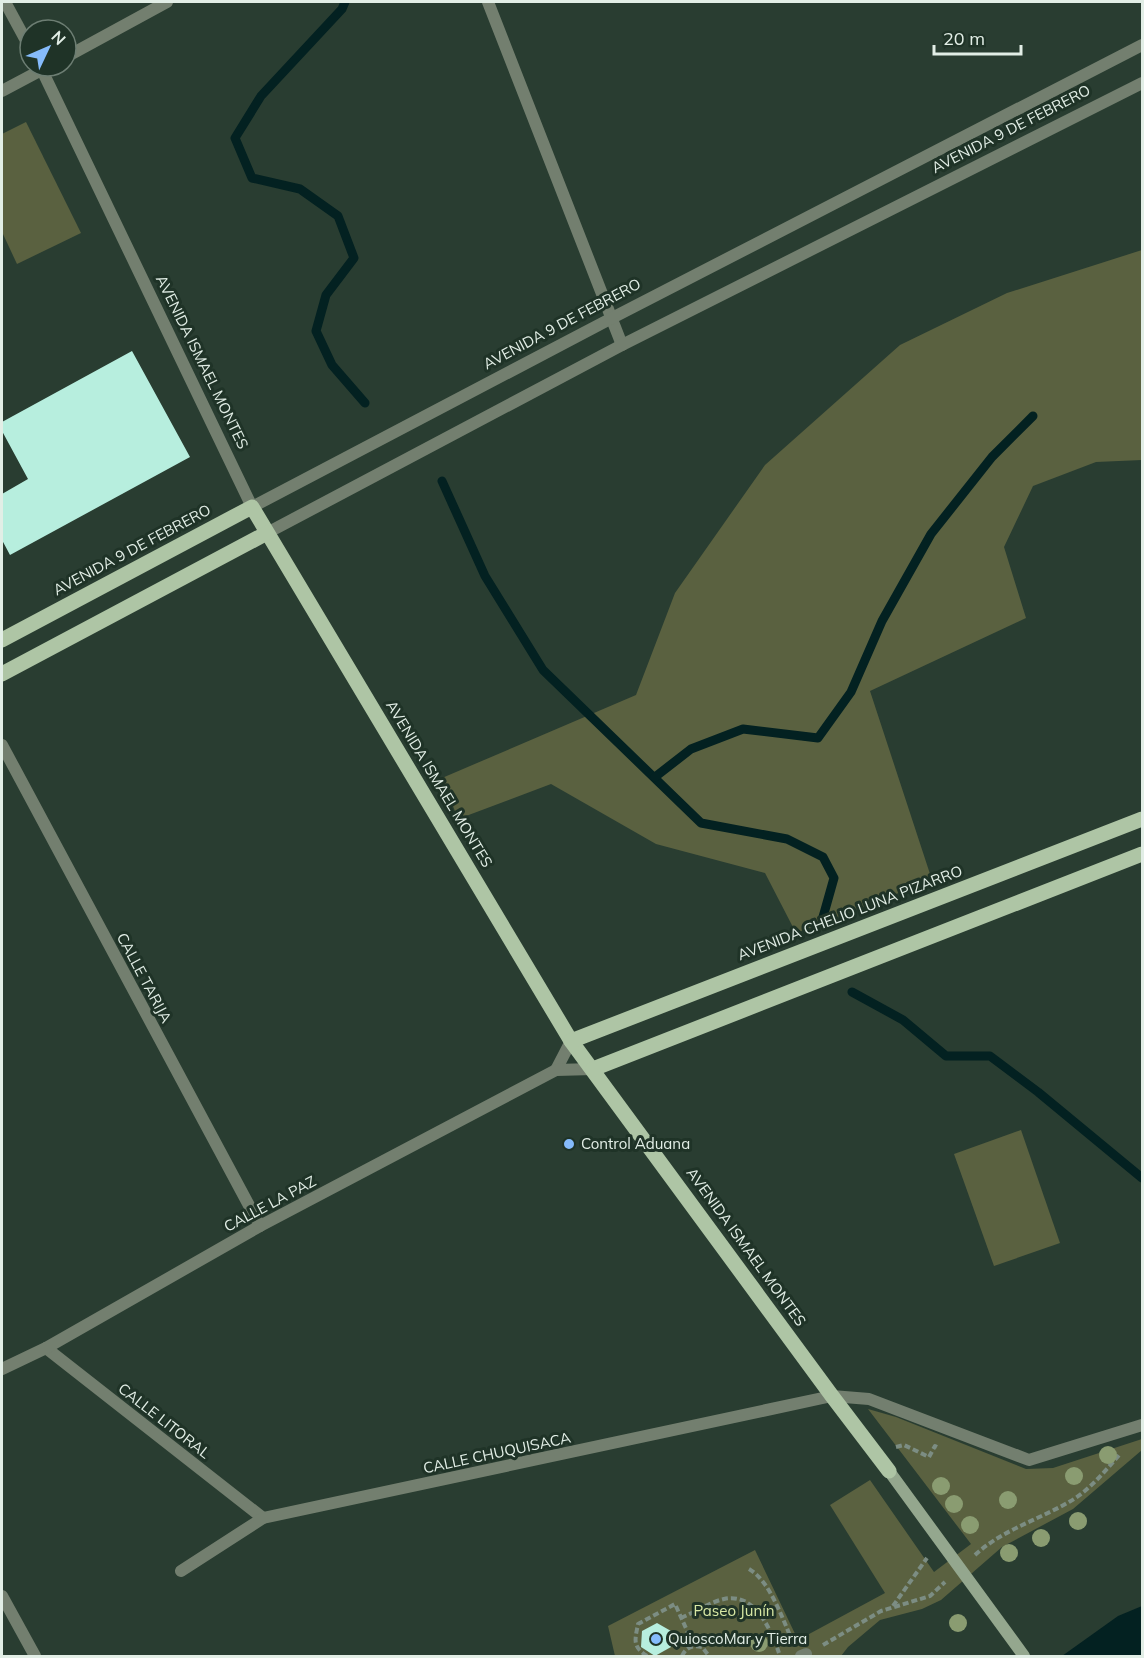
<svg xmlns="http://www.w3.org/2000/svg" width="1144" height="1658" font-family="Mulish,sans-serif">
  <rect width="100%" height="100%" fill="#293d31"/>
  <!-- green -->
  <g fill="#5a6140">
    <path d="M26 122 81 233 17 264 2 232V134Z"/>
    <path d="M1142 250V460L1096 462 1033 486 1004 547 1026 618 870 691 932 880 796 933 765 873 656 844 551 784 458 819 442 778 636 695 675 593 765 465 900 345 1007 293Z"/>
    <path d="M1021 1130 1060 1243 994 1266 954 1154Z"/>
    <path d="M868 1409 896 1417 1026 1469 1053 1468 1142 1439V1450L1073 1509 1002 1547 941 1600 922 1609 880 1620 848 1647 841 1656H615L608 1626 755 1550 798 1640 885 1593 830 1505 870 1480 934 1572 971 1544Z"/>
  </g>
  <!-- water -->
  <path fill="#032121" d="M1142 1606V1656H1062L1118 1616Z"/>
  <g fill="none" stroke-linecap="round" stroke-linejoin="round">
    <!-- stream -->
    <g stroke="#032121" stroke-width="9">
      <path d="M345 2 342 9 261 96 235 138 252 178 300 189 338 216 354 258 326 295 316 331 332 365 365 403"/>
      <path d="M442 481 485 576 543 670 701 823 787 839 823 857 834 878 823 917"/>
      <path d="M655 777 691 749 743 729 818 738 851 692 882 621 931 534 992 457 1033 416"/>
      <path d="M852 992 903 1020 946 1056H990L1038 1092 1142 1178"/>
    </g>
  </g>
  <!-- building -->
  <g fill="#b7eede">
    <path d="M132 351 190 457 10 555 2 540V494L28 479 2 431V422Z"/>
    <path d="M657 1623 671 1631V1647L655 1656 641 1647 642 1631Z"/>
  </g>
  <g fill="none" stroke-linecap="round" stroke-linejoin="round">
    <!-- path -->
    <g stroke="#7c8d83" stroke-width="4" stroke-dasharray="6 3" stroke-linecap="butt">
      <path d="M896 1447 904 1445 929 1457 935 1446 937 1447"/>
      <path d="M975 1555C1002 1530 1038 1520 1069 1502 1089 1491 1105 1471 1120 1454"/>
      <path d="M749 1569C770 1581 782 1618 792 1640"/>
      <path d="M893 1606 927 1558"/>
      <path d="M681 1618C695 1612 710 1602 724 1599 755 1592 771 1630 779 1653"/>
      <path d="M823 1645 881 1611 930 1596 945 1582"/>
      <path d="M647 1656C632 1646 635 1640 638 1624L675 1604 694 1646"/>
      <path d="M682 1656C686 1647 693 1645 702 1647L709 1656"/>
    </g>
    <!-- pedestrian -->
    <path stroke="#737f6f" stroke-width="12" d="M801 1656 806 1654"/>
    <!-- minor -->
    <g stroke="#737f6f" stroke-width="12">
      <path d="M488 2 622 345"/>
      <path d="M66 57 167 2"/>
      <path d="M2 91 49 66"/>
      <path d="M2 745 260 1226"/>
      <path d="M556 1070 571 1041"/>
      <path d="M46 1348 263 1518"/>
      <path d="M2 1369 46 1348 260 1226 556 1070 593 1069"/>
      <path d="M181 1571 263 1518 832 1396 869 1399 1029 1460 1142 1425"/>
      <path d="M2 1596 35 1656"/>
    </g>
    <!-- tertiary -->
    <g stroke="#737f6f" stroke-width="12">
      <path d="M5 2 30 48"/>
      <path d="M40 66 252 507 612 318 1142 45"/>
      <path d="M267 533 622 345 1142 83"/>
    </g>
    <!-- secondary -->
    <path stroke="#94a78e" stroke-width="12" d="M889 1471 1024 1656"/>
    <!-- primary -->
    <g stroke="#aec5a5" stroke-width="15">
      <path d="M2 640 252 507 571 1041 832 1396 889 1471"/>
      <path d="M2 674 267 533"/>
      <path d="M571 1041 1142 819"/>
      <path d="M593 1069 1142 854"/>
    </g>
  </g>
  <!-- trees -->
  <g fill="#8a9c71">
    <circle cx="1108" cy="1455" r="9"/>
    <circle cx="1074" cy="1476" r="9"/>
    <circle cx="941" cy="1486" r="9"/>
    <circle cx="1008" cy="1500" r="9"/>
    <circle cx="954" cy="1504" r="9"/>
    <circle cx="1078" cy="1521" r="9"/>
    <circle cx="970" cy="1525" r="9"/>
    <circle cx="1041" cy="1538" r="9"/>
    <circle cx="1009" cy="1553" r="9"/>
    <circle cx="958" cy="1623" r="9"/>
    <circle cx="759" cy="1643" r="9"/>
  </g>
  <!-- markers -->
  <g fill="#85bbfb" stroke="#1f3327" stroke-width="2">
    <circle cx="569" cy="1144" r="6"/>
    <circle cx="656" cy="1639" r="6"/>
  </g>
  <g text-anchor="middle" stroke-width="6" stroke-linejoin="round" paint-order="stroke">
    <!-- street labels -->
    <g font-size="15" fill="#e2eee6" stroke="#1f3327">
      <text transform="translate(1011 129) rotate(-27)" y="5">AVENIDA 9 DE FEBRERO</text>
      <text transform="translate(562 324) rotate(-28)" y="5">AVENIDA 9 DE FEBRERO</text>
      <text transform="translate(202 362) rotate(64)" y="5">AVENIDA ISMAEL MONTES</text>
      <text transform="translate(132 550) rotate(-28)" y="5">AVENIDA 9 DE FEBRERO</text>
      <text transform="translate(439 784) rotate(59)" y="5">AVENIDA ISMAEL MONTES</text>
      <text transform="translate(850 913) rotate(-21)" y="5">AVENIDA CHELIO LUNA PIZARRO</text>
      <text transform="translate(144 978) rotate(62)" y="5">CALLE TARIJA</text>
      <text transform="translate(270 1204) rotate(-28)" y="5">CALLE LA PAZ</text>
      <text transform="translate(746 1247) rotate(54)" y="5">AVENIDA ISMAEL MONTES</text>
      <text transform="translate(164 1421) rotate(38)" y="5">CALLE LITORAL</text>
      <text transform="translate(497 1453) rotate(-12)" y="5">CALLE CHUQUISACA</text>
    </g>
    <!-- poi labels -->
    <g font-size="15" fill="#e2eee6" stroke="#1f3327" text-anchor="start">
      <text x="581" y="1149">Control Aduana</text>
      <text x="668" y="1644">QuioscoMar y Tierra</text>
    </g>
    <!-- park labels -->
    <g font-size="15" fill="#d9e9a5" stroke="#1f3327">
      <text x="734" y="1616">Paseo Junín</text>
    </g>
  </g>
  <!-- border -->
  <rect width="1144" height="1658" fill="none" stroke="#e2eee6" stroke-width="6"/>
  <!-- north arrow -->
  <g transform="translate(48 48) rotate(46)"><circle r="28" fill="#1f3327" stroke="#6d7e73" stroke-width="1.5"/>
  <path d="M0-4.5L10 22L0 15L-10 22Z" fill="#85bbfb"/>
  <text y="-9" font-size="16" font-weight="bold" text-anchor="middle" fill="#e2eee6">N</text>
  </g>
  <!-- scale -->
  <path d="M934 45v9h87v-9" fill="none" stroke="#e2eee6" stroke-width="3"/>
  <text x="943" y="45" font-size="18" fill="#e2eee6" stroke="#1f3327" stroke-width="4.5" paint-order="stroke">20 m</text>
</svg>
